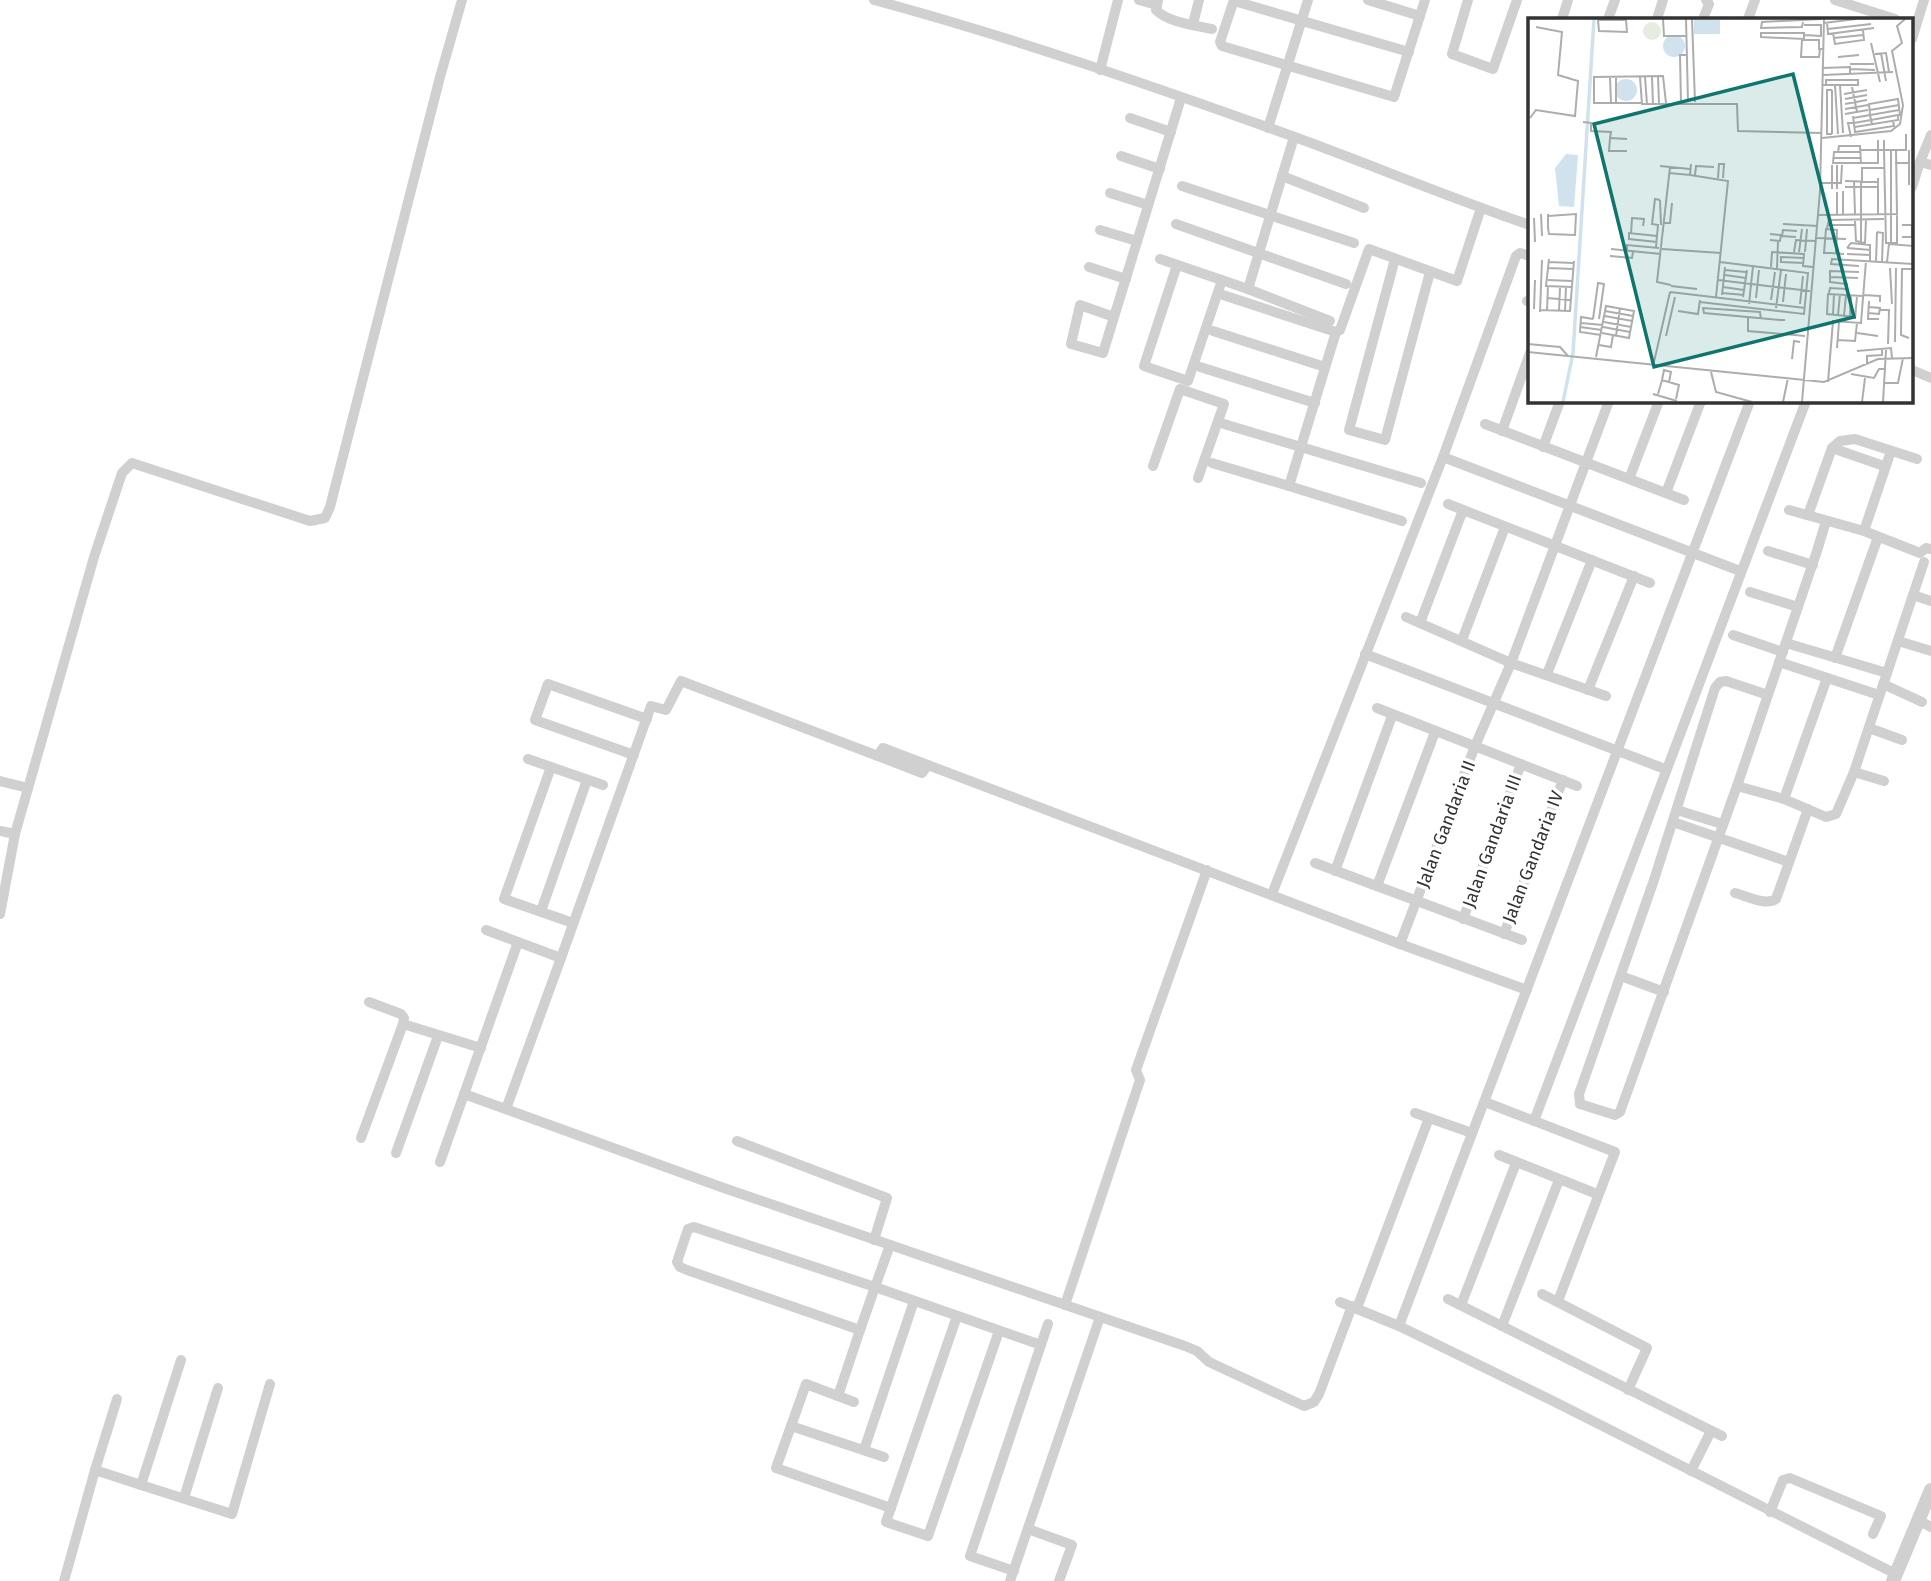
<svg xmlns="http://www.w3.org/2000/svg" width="1931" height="1581" font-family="'Fira Sans',sans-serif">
  <rect width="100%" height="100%" fill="#fff"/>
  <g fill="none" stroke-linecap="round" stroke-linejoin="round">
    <!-- minor -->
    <g stroke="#d0d0d0" stroke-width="10">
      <path d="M874 0C1015 38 1155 87 1292 136 1372 165 1450 198 1530 225"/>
      <path d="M1139 0 1157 5"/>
      <path d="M1158 0 1156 10C1169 23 1195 25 1212 29"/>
      <path d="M1234 0 1220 42 1222 46 1394 97 1425 0"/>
      <path d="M1368 0 1420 16"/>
      <path d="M1468 0 1452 54 1493 69 1517 0"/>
      <path d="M1835 0 1895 19"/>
      <path d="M1234 1 1409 52"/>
      <path d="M1562 19 1568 0"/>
      <path d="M1608 19 1615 0"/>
      <path d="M1657 19 1663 0"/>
      <path d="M1703 19 1709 4 1706 0"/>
      <path d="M1748 19 1755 0"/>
      <path d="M1193 24 1199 0"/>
      <path d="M1912 39 1924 0"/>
      <path d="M1100 70 1118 0"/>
      <path d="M1130 118 1171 132"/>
      <path d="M1268 128 1308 0"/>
      <path d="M1931 135 1920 162 1931 165"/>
      <path d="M1294 137 1248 289 1330 321"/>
      <path d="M1121 156 1160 169"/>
      <path d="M1282 176 1364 208"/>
      <path d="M1182 186 1354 243"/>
      <path d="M1912 187 1920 162"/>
      <path d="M1110 193 1148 205"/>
      <path d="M1176 224 1346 284"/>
      <path d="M1100 230 1137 241"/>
      <path d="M1160 259 1248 289"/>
      <path d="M1395 259 1349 430 1385 440 1430 272"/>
      <path d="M1177 265 1144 366 1188 381 1222 280"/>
      <path d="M1089 267 1126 279"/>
      <path d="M1223 295 1336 332"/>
      <path d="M1527 301 1530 302"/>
      <path d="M1114 317 1080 305 1071 344 1103 353C1129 268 1155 183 1181 98"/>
      <path d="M1213 331 1325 367"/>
      <path d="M1200 367 1315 403"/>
      <path d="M1912 370 1931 378"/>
      <path d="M1224 424 1421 483"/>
      <path d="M1485 424 1684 500"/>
      <path d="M1502 431 1530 353"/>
      <path d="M1543 447 1560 401"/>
      <path d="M1443 457 1740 571"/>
      <path d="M1212 463 1289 486"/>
      <path d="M1153 466 1180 389 1224 404 1198 478"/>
      <path d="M1884 466 1832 448 1840 441 1855 439 1917 459"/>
      <path d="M1629 479 1659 401"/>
      <path d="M1666 493 1701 401"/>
      <path d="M1448 504 1650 583"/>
      <path d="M1789 510 1864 531 1920 553 1926 548 1931 549"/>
      <path d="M1808 515 1832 448"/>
      <path d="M1402 521 1289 486 1336 332 1340 330 1369 249 1457 281 1481 208"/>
      <path d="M1864 531 1891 451"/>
      <path d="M1768 551 1813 565"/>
      <path d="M1750 592 1798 607"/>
      <path d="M1913 595 1931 601"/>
      <path d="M1406 617 1511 663 1606 696"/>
      <path d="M1420 623 1463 510"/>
      <path d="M1733 635 1783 652"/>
      <path d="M1462 640 1505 527"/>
      <path d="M1898 641 1931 651"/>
      <path d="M1786 643 1887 673"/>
      <path d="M1365 654 1665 769"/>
      <path d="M1835 658 1878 537"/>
      <path d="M1779 662 1879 695"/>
      <path d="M1547 674 1592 560"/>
      <path d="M1883 684 1922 702"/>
      <path d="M1588 690 1634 576"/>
      <path d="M1768 695 1726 681 1720 682 1715 688 1654 880 1579 1094 1580 1104 1615 1115 1620 1112 1737 786 1817 551 1826 521"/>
      <path d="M1377 708 1577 786"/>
      <path d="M1869 728 1902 740"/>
      <path d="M634 755 535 720 548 684 647 719"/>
      <path d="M878 756 922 773 928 765"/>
      <path d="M528 759 603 785"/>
      <path d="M551 767 504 899 573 923"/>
      <path d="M1854 772 1884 781"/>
      <path d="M0 781 28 788"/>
      <path d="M1737 786 1784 799 1826 817 1836 814 1854 772 1924 562"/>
      <path d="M1784 799 1827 678"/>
      <path d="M1677 810 1722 824"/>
      <path d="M1673 822 1789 862"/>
      <path d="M0 831 15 834"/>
      <path d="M1315 863 1522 940"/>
      <path d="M1335 871 1392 716"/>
      <path d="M1377 886 1435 732"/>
      <path d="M1735 893C1747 896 1765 906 1776 899L1808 809"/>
      <path d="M1272 894 1443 457 1516 256 1520 253 1530 256"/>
      <path d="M541 911 587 780"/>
      <path d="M0 914 15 834 94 557 122 473 132 463 310 521 325 518 330 507 440 77 462 0"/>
      <path d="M1463 919 1521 764"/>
      <path d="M486 930 561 958 506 1109"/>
      <path d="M1504 934 1563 780"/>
      <path d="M1400 944 1475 746 1511 663 1609 401"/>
      <path d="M561 958 651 706 666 710 681 681 878 756 883 748 1400 944 1527 990"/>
      <path d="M1621 976 1664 992"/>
      <path d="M369 1002 401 1014 404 1018 403 1024 481 1048"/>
      <path d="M464 1094 721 1187 1185 1346 1197 1351 1209 1362 1304 1406 1314 1402 1319 1394 1352 1306"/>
      <path d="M1485 1102 1615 1152 1558 1301"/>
      <path d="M1415 1113 1472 1133"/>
      <path d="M1534 1121 1806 401"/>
      <path d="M361 1138 403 1024"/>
      <path d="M737 1141 887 1198 874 1240"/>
      <path d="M396 1153 438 1036"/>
      <path d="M1499 1155 1597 1194"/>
      <path d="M440 1162 518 942"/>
      <path d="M890 1245 875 1287 694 1227 688 1229 677 1262 680 1267 687 1270 860 1330 875 1287 1041 1345"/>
      <path d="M1542 1294 1647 1348 1628 1390"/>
      <path d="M1448 1299 1722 1436"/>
      <path d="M1340 1302 1399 1326 1553 1401 1896 1574"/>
      <path d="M1065 1305 1140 1080 1136 1070 1207 870"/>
      <path d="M1461 1305 1516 1163"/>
      <path d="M1357 1308 1429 1118"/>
      <path d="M957 1316 886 1522 928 1536 999 1331"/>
      <path d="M1399 1326 1750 401"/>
      <path d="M1502 1326 1559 1180"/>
      <path d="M181 1360 141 1485 232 1514 270 1384"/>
      <path d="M838 1396 860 1330"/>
      <path d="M854 1402 806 1384 776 1468 891 1508"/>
      <path d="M791 1426 884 1457"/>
      <path d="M864 1450 914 1301"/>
      <path d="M95 1470 117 1399"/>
      <path d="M1691 1471 1711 1431"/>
      <path d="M184 1498 218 1388"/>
      <path d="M1770 1512 1783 1480 1790 1478 1881 1516 1873 1534"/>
      <path d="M1918 1520 1931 1527"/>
      <path d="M1028 1529 1072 1545 1059 1581"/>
      <path d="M1014 1571 970 1556 1048 1324"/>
      <path d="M64 1581 95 1470 141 1485"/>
      <path d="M1010 1581 1100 1317"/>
    </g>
    <!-- tertiary -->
    <path stroke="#d0d0d0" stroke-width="14" d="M1893 1581 1931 1490"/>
  </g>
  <g text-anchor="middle" stroke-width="7" stroke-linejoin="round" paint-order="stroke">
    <!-- street labels -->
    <g font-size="18" fill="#333" stroke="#fff">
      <text transform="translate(1446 824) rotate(-69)" y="6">Jalan Gandaria II</text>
      <text transform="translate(1492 841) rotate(-70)" y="6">Jalan Gandaria III</text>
      <text transform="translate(1533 857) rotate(-69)" y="6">Jalan Gandaria IV</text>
    </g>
  </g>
  <!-- overview -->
  <g transform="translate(1528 18)">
    <rect width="385" height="385" fill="#fff"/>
    <path d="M115 13a9 9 0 1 1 18 0a9 9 0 1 1-18 0Z" fill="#e6ecdf"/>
    <path d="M192 2V16H166V2ZM135 28a11 11 0 1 1 22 0a11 11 0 1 1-22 0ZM87 72a11 11 0 1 1 22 0a11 11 0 1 1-22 0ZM38 136 50 137 46 189 31 188 27 150Z" fill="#cfe2ee"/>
    <path fill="none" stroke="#cfe2ee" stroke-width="3.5" d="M35 384 45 335 66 1"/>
    <path fill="none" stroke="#adadad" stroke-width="2" d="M135 1 136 18H158M158 1 160 84M164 1 167 84M70 2H98L99 14 71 13ZM275 4 274 9 233 10 234 4 293 1M299 4 300 16 346 10M296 5 328 1M300 11 343 6M233 15H276V21L233 19ZM305 15 307 26 336 22 335 12M276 17 293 18V7H276M306 20 335 17M343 25 352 64M292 31 291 39H273L274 22H291V31H296M353 35 358 63M347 36 358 35 361 54M310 39 331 37M322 46H346M295 50 322 49V56M322 51 347 52M295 57 365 54M130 58 131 86M82 59 83 85M88 59V86M112 59 114 86H209L210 113 294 115M117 59 119 86M124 59 125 86M298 66V62H331M295 67H330V62M307 67 310 116M312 67 315 115M324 69 329 94M304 72H299V116H304M304 72V116M316 76 339 72M317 81 339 77M114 85H66V59L135 58 138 85M153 85 152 37H159M317 86 339 82M317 91 340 87M342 92 371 87M317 96 340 92M325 98 327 114 366 108 365 103M2 100 8 92 47 98 50 63 30 57 34 14 8 9M325 100 371 92M55 104 63 105V113L83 114 82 120M327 109 370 102V97M323 119 320 105H326L343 102 370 97H372L370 81 341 86 342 97 343 102 344 106M294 120 363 113 372 106 375 87 364 33 374 25 369 8 377 1M363 131V225M333 132H356V122M99 133H81L82 120 99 121M310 134 311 128H332L333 145M333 134H306L305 145H350V122M305 140H332M367 145H381V132M381 145V167M132 148 162 151M142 149 129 264 143 267M141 155 162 157 163 146M162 157 200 163 188 279M167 157 168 148 186 149M190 160 191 146H196L195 160M317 163 350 164M326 163 327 196M333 163V224M334 163V150H356M292 165H313L314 147M317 169H350M304 171V147M309 171V147M132 182 133 207M13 196 14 218M20 196V210L21 216 47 217 48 196 20 198M309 196V174M315 196V173M350 196V160M369 196V225H358L356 132H378V116M291 197 369 196 368 131M6 200 7 224M327 202 328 223 337 225 338 202M136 205H142L144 185M255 206 290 208M299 207H327M374 207H384V219H374M299 210 301 202 356 201M349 214 355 215 354 244M103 216 104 200 116 201 115 208M268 219 254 218 255 212 269 213M289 220 318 221M242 222 252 223 253 217 242 216M129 224 101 221V215L129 218M128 229 130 207 124 206 127 181 132 182M319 230 323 225 342 227V243M319 230 343 232M83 231 133 236M134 231 193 235M99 233V227L131 230M266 234 268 222 288 223M271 234 274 211M277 234 279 211M308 235 309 212 298 211 296 235H303L316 236M319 236 342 237M82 238 104 240 105 234M21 241 18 268 44 269M21 244 45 245M348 244 349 214M359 244 361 226 385 228V222M276 245 253 244V239L276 240M331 248 303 246 304 241 385 246M243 249 244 234 276 236 275 248 285 249M20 250 45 251M249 250 250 223M362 250 364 286M197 252 218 254M197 257 218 260M330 260 302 259V253L331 254M20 262 44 263M190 262 282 273M143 268 169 271M195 269 216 272M142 274 277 290M194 275 216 277M301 275 302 270 318 271 319 266 302 264V259M194 277 197 249M335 277 352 278V284M215 279 219 252M19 280 43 282M228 280 231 252M243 282 247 254M341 283 340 301H351M172 284 276 296 280 255 192 244M255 284 258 256M221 286 225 248M272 286 275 258M248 290 253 252M6 291 7 262M12 292 42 293 46 243M19 292 20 268M352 292H361L360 326M31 293 32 269M37 293 38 269M77 293 105 298M150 293 170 296 172 282M12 294 14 242M340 295 351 296 352 290 341 289M305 297 306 276M310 297 312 276M77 298 104 303M316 298 318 277M322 298 323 277M220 299V313L254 316M328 299 299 296 300 276 335 278M65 301 70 265 76 266 71 301M65 301 53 299 52 314 73 317M233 301 232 294 175 290 176 295 253 302H257M327 301 329 278M76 304 103 309M53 305 75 307M52 309 74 312M75 309 102 314M329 315 350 318M256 316 277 318M88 318 92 290M138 318 147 279M381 320 373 317 374 251H385M310 322 327 323 329 305M367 324 368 250M0 326 32 329 40 338M71 327 83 329 85 317M309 330 311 304M329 333 363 330 364 340M0 334 296 364 350 341 385 340M68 339 78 288 106 293 101 320 74 315M264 341 266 323 272 324M126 344 142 274M339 347V338L354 337V332M183 354 188 374 224 384M323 356 346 360 351 351H358M134 362 136 352 143 354 141 364M300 364 305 303 333 305 338 243M357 365H370L375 340M125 376 149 383M130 376 134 362 151 367 148 381M255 384 260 360M274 384 292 173 296 1M334 384 337 360M355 384 358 332"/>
    <path fill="#0f766e" fill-opacity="0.15" stroke="#0f766e" stroke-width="3.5" d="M265 56 326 299 126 349 66 106Z"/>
    <rect width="385" height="385" fill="none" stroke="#333" stroke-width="3.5"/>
  </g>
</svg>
